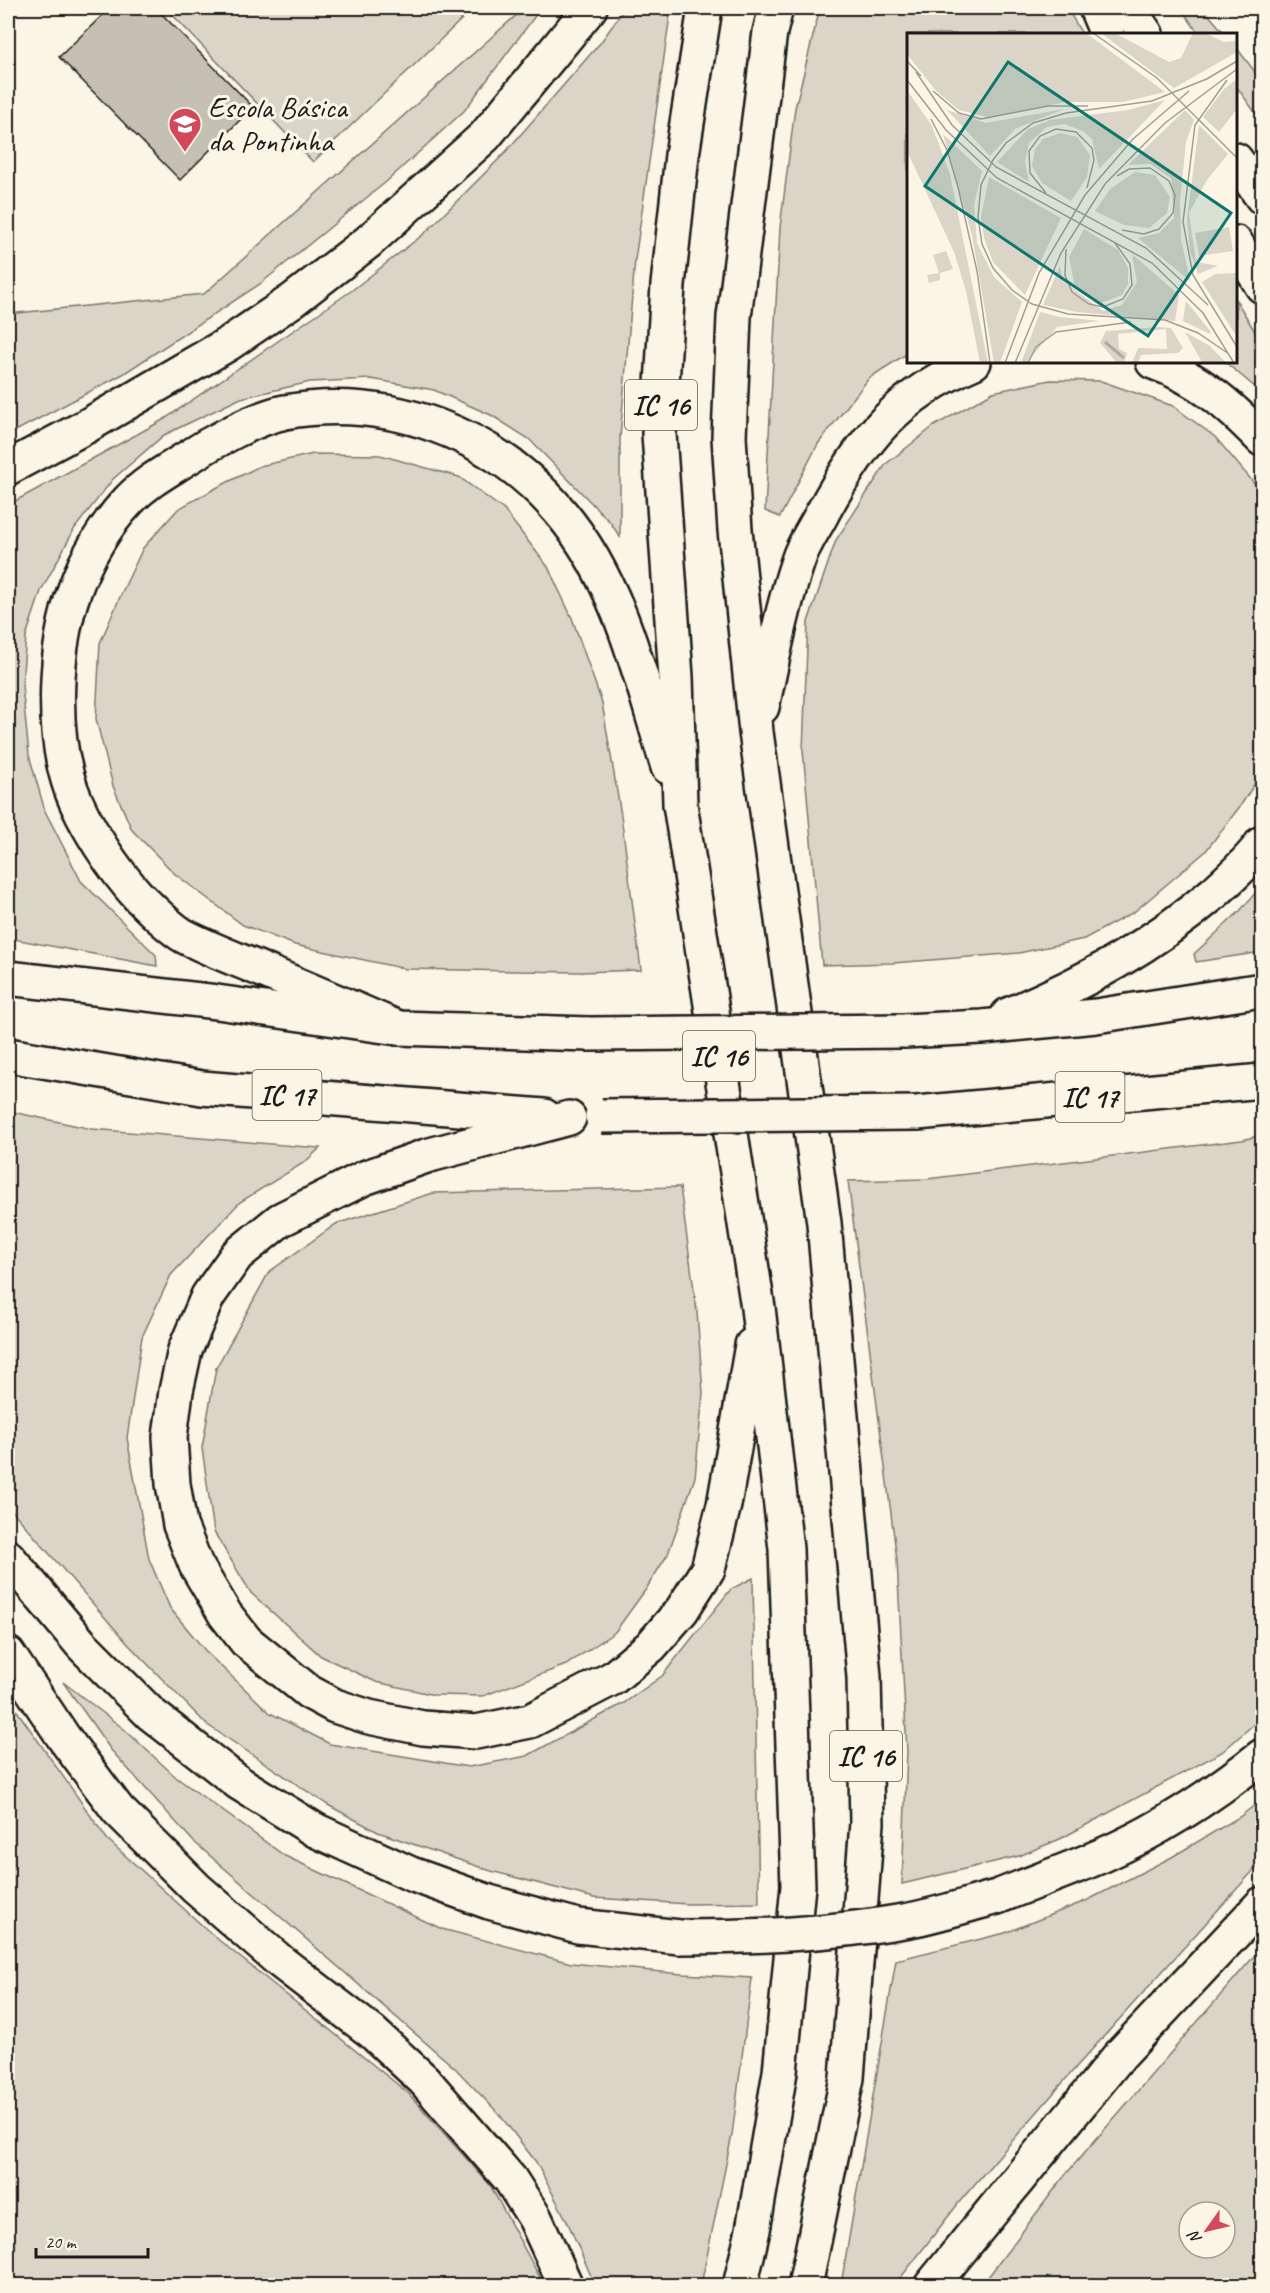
<svg xmlns="http://www.w3.org/2000/svg" width="1270" height="2293" font-family="Caveat,sans-serif">
  <rect width="100%" height="100%" fill="#fcf5e5"/>
  <filter id="ink" filterUnits="userSpaceOnUse"><feTurbulence type="fractalNoise" baseFrequency=".0167" numOctaves="2"/><feDisplacementMap in="SourceGraphic" scale="12" xChannelSelector="R" yChannelSelector="G"/><feConvolveMatrix kernelMatrix="1 2 1 2 8 2 1 2 1" color-interpolation-filters="sRGB"/></filter>
  <g filter="url(#ink)">
    <!-- green -->
    <g fill="#dbd5c8" stroke="#7c7872" stroke-width="1.5" fill-rule="evenodd">
      <path d="M166 8H451L462 19 313 162Z"/>
      <path d="M519 8H541L464 111 386 182 260 284 123 374 8 435V314L204 294 521 11Z"/>
      <path d="M625 8H671L635 260 620 438V537L610 522 529 439 491 415 434 390 371 379 310 382 241 398 164 435 113 479 75 528 41 591 26 636 22 685 29 755 45 811 81 881 156 955 157 966 8 938V505L163 420 351 291 425 233 503 155 601 42Z"/>
      <path d="M820 8H1067L1082 34H908V353L869 378 818 444 780 517 765 511 780 228 795 108Z"/>
      <path d="M1181 8H1203L1225 34H1199Z"/>
      <path d="M1236 47 1262 81V122L1236 86Z"/>
      <path d="M1236 300 1262 343V393L1225 362H1236Z"/>
      <path d="M1050 380 1101 381 1173 406 1215 437 1260 490 1262 498V772L1241 805 1205 852 1134 912 1084 939 1019 953 893 963 822 965 803 750 808 622 836 540 886 464 934 426 993 392Z"/>
      <path d="M313 454 380 455 459 477 504 510 548 567 572 618 602 703 621 815 641 970 580 972 406 969 295 945 243 925 175 874 132 830 113 786 96 719 100 643 123 590 143 548 178 509 218 487 260 466Z"/>
      <path d="M1262 885V952L1196 962 1194 954 1240 911Z"/>
      <path d="M8 1111 92 1129 320 1148 305 1162 240 1202 171 1275 142 1337 127 1438 149 1559 170 1608 208 1654 270 1713 330 1744 469 1767 527 1756 624 1703 662 1676 731 1589 753 1578 759 1903 688 1904 594 1898 491 1871 378 1832 328 1805 206 1724 128 1644 8 1506Z"/>
      <path d="M1262 1135V1717L1222 1752 1060 1839 1019 1856 902 1884 907 1751 897 1560 848 1181 927 1179 1242 1140Z"/>
      <path d="M680 1187 697 1312 703 1393 695 1477 668 1554 646 1589 615 1632 566 1665 483 1696 435 1695 376 1682 321 1656 251 1593 214 1532 202 1448 216 1368 269 1272 336 1224 433 1193Z"/>
      <path d="M63 1682 124 1729 177 1778 285 1856 442 1929 571 1963 682 1974 752 1978 732 2135 701 2285H595L568 2223 536 2162 499 2114 456 2069 193 1841 111 1750Z"/>
      <path d="M8 1698 107 1839 215 1937 408 2093 490 2185 544 2285H8Z"/>
      <path d="M1262 1799V1861L1078 2065 961 2200 895 2285H841L896 1960 1005 1933 1088 1900 1172 1857 1241 1816Z"/>
      <path d="M1262 1947V2285H982L1066 2174ZM1189 2212H1225V2248H1189Z"/>
    </g>
    <!-- building -->
    <path fill="#c4c0b3" stroke="#1c1c1c" stroke-width="1.5" d="M110 8H156L253 107 180 180 59 57Z"/>
    <g fill="none" stroke-linecap="round" stroke-linejoin="round">
      <!-- highway casing -->
      <g stroke="#1c1c1c" stroke-width="38">
        <g id="highway">
          <path d="M705 8 682 155 668 285 659 434 676 677 680 804 758 1308 786 1549 798 1886 780 2072 753 2230 740 2286"/>
          <path d="M776 8 770 32 734 317 729 437 735 530 756 732 824 1223 864 1677 867 1823 847 2078 805 2286"/>
          <path d="M1096 8 1107 34"/>
          <path d="M1128 8 1146 34"/>
          <path d="M1236 160 1262 197"/>
          <path d="M1236 243 1262 286"/>
          <path d="M1153 362C1199 378 1229 405 1262 439"/>
          <path d="M8 468 85 427 228 344 293 300 368 242 485 136 590 8"/>
          <path d="M762 707C773 658 782 608 798 561 803 544 815 528 823 512 862 440 897 395 974 362"/>
          <path d="M8 978 217 1002 398 1028 589 1034"/>
          <path d="M1008 1015C1084 983 1152 946 1215 892 1231 877 1250 861 1262 843"/>
          <path d="M398 1028C356 1010 315 992 274 975 244 962 213 951 184 936 170 928 150 908 139 897 114 870 83 823 71 789 51 733 54 645 75 589 86 558 106 524 129 500 145 483 165 472 184 460 210 443 255 418 285 412 389 394 494 433 561 513 621 584 641 680 668 767"/>
          <path d="M904 1031 982 1027 1096 1016 1262 990"/>
          <path d="M8 1055 202 1088 544 1116"/>
          <path d="M917 1113 1262 1081"/>
          <path d="M569 1118 426 1156 364 1178 280 1220 237 1255 208 1296 185 1350 176 1391 170 1437 173 1484 180 1525 196 1565 225 1614 246 1641 309 1692 335 1706 369 1717 423 1728 476 1732 530 1721 613 1678 651 1646 682 1610 708 1569 724 1505 752 1345"/>
          <path d="M8 1557 82 1645 151 1714 239 1783 315 1830 411 1874 489 1902 578 1926 680 1937"/>
          <path d="M8 1654 64 1738 118 1810 196 1888 281 1962 372 2032 424 2080 470 2133 510 2179 535 2218 566 2286"/>
          <path d="M997 1897C1032 1883 1068 1870 1103 1855 1160 1830 1214 1794 1262 1756"/>
          <path d="M931 2286 1120 2055 1262 1904"/>
        </g>
      </g>
      <!-- highway -->
      <use href="#highway" stroke="#fcf5e5" stroke-width="33"/>
      <!-- highway-bridge casing -->
      <g stroke="#1c1c1c" stroke-width="38" stroke-linecap="butt">
        <g id="highway-bridge">
          <path d="M589 1034 904 1031"/>
          <path d="M602 1116 917 1113"/>
          <path d="M680 1937C757 1937 828 1934 904 1921 935 1916 966 1905 997 1897"/>
        </g>
      </g>
      <!-- highway-bridge -->
      <use href="#highway-bridge" stroke="#fcf5e5" stroke-width="33"/>
    </g>
  </g>
  <!-- icons -->
  <defs>
    <g id="school-pin" transform="scale(1.725)"><path d="M0 17L-7.5 6A9.5 9.5 0 1 1 7.5 6Z" fill="#d1495b" stroke="#fcf5e5"/><path d="M0-5L7-2L0 1L-7-2ZM-4 1L0 2.5L4 1V4Q0 6-4 4Z" fill="#fff"/></g>
  </defs>
  <g fill-rule="evenodd">
    <use href="#school-pin" x="185" y="124"/>
  </g>
  <g text-anchor="middle" stroke-width="6" stroke-linejoin="round" paint-order="stroke">
    <!-- shield labels -->
    <g fill="#fcf5e5" stroke="#5f5d58" stroke-width="1.5">
      <rect x="625" y="380" width="72" height="50" rx="4.5"/>
      <rect x="683" y="1031" width="72" height="50" rx="4.5"/>
      <rect x="252.5" y="1070" width="69" height="50" rx="4.5"/>
      <rect x="1055.5" y="1072" width="69" height="50" rx="4.5"/>
      <rect x="830" y="1731" width="72" height="50" rx="4.5"/>
    </g>
    <g font-size="28" font-weight="bold" fill="#1c1c1c">
      <text x="661" y="415">IC 16</text>
      <text x="719" y="1066">IC 16</text>
      <text x="287" y="1105">IC 17</text>
      <text x="1090" y="1107">IC 17</text>
      <text x="866" y="1766">IC 16</text>
    </g>
    <!-- poi labels -->
    <g font-size="30" fill="#1c1c1c" stroke="#fcf5e5" text-anchor="start">
      <text x="208" y="117">Escola Básica<tspan x="208" dy="34">da Pontinha</tspan></text>
    </g>
  </g>
  <!-- overview -->
  <g transform="translate(907 33)">
    <rect width="330" height="330" fill="#fcf5e5"/>
    <path d="M0 0H179L258 59 216 69H159L80 84 52 77 29 58 0 21ZM194 0H208L262 29 274 25 286 0H298L317 9 330 8V19L267 55ZM330 46V76L312 99 296 84 317 56ZM0 57 25 93 43 141 81 330H73L59 258 47 219 0 118ZM258 67 192 136 185 106 176 98 157 91 140 94 122 110 118 129 122 149 90 129 121 96 143 87 221 77ZM157 76 108 96 83 123 40 77 79 90ZM278 77 287 87 279 109 273 168 274 206 283 248 231 205 252 200 267 185 264 145 243 131 221 132ZM292 92 321 121 300 147 282 180 289 229 311 233 291 241 283 218 280 186ZM153 100 170 104 183 122 180 144 164 168 135 150 125 133 128 116 136 106ZM36 101 75 138 67 172 70 210 87 244 115 269 93 330H87L65 202ZM228 139 248 142 263 164 260 180 242 195 217 192 188 178 203 156ZM82 144 154 185 118 262 86 229 77 205 74 184ZM322 194 326 218 292 223 288 200ZM177 196 211 217 221 235V251L215 262 194 270 168 255 162 224ZM39 218 46 236 33 240V247L22 250 20 242 32 240 26 222ZM225 221 272 262 268 288 170 279 136 272 153 233 156 248 196 278 215 272 230 249ZM330 240V304L295 249 308 241ZM279 268 304 299 303 301 276 288ZM133 279 153 284 193 288 150 294 119 330H114ZM252 294 264 295 276 315 271 320 234 322 231 330H225L231 315 260 316 259 296 211 301 212 316 220 320 217 330H210L193 310 199 298Z" fill="#dbd5c8"/>
    <path d="M278 299 303 313 319 330 295 329Z" fill="#dbd5c8"/>
    <path fill="none" stroke="#b0aba1" stroke-width="3" d="M198 309 217 325"/>
    <path fill="none" stroke="#a29e95" stroke-width="1.5" d="M186 0 250 45 330 125M0 28 14 43M9 39 45 92 89 134 239 215 301 272M302 45 245 68 159 80 126 90 99 110 86 127 74 152 71 184 75 211 86 235 105 257 125 271 161 281 258 287 291 300 322 321M0 47 39 97 90 145 245 230 296 280 327 330M298 47 330 28M320 47 288 92 276 189 286 242 330 314M26 58 52 80 74 86 141 73H181M24 86 40 117 51 154 70 238 83 330M210 143 222 136 243 135 262 148 268 162 266 180 252 196 237 201 215 197M139 160 123 140 122 118 133 103 149 96 169 99 185 115 187 127 180 155M159 216 158 242 165 259 182 271 196 274 216 266 225 252 223 231 208 210M98 330 132 240 178 162 226 106 282 58M108 330 154 220 198 151 258 90 330 36M121 330 129 314 149 299 224 289"/>
    <path fill="#0f766e" fill-opacity="0.15" stroke="#0f766e" stroke-width="3" d="M101 29 324 180 241 303 18 153Z"/>
    <rect width="330" height="330" fill="none" stroke="#1c1c1c" stroke-width="3"/>
  </g>
  <!-- margin -->
  <rect width="1270" height="2293" fill="none" stroke="#fcf5e5" stroke-width="30"/>
  <rect x="15" y="15" width="1240" height="2263" fill="none" stroke="#1c1c1c" stroke-width="2" filter="url(#ink)"/>
  <!-- north arrow -->
  <g transform="translate(1207 2230) rotate(236)"><circle r="28" fill="#fcf5e5" stroke="#a29e95" stroke-width="1.5"/>
  <path d="M0-4.5L10 22L0 15L-10 22Z" fill="#d1495b"/>
  <text y="-9" font-size="16" font-weight="bold" text-anchor="middle" fill="#1c1c1c">N</text>
  </g>
  <!-- scale -->
  <path d="M36 2248v9h112v-9" fill="none" stroke="#1c1c1c" stroke-width="3"/>
  <text x="45" y="2248" font-size="18" fill="#1c1c1c" stroke="#fcf5e5" stroke-width="4.5" paint-order="stroke">20 m</text>
</svg>
